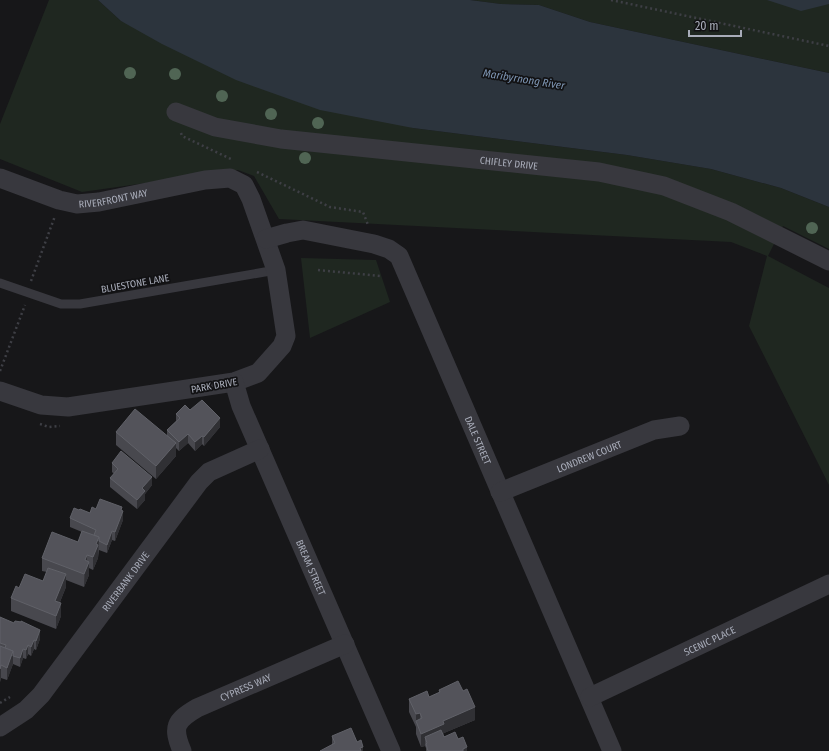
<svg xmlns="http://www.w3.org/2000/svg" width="829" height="751" font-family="'Fira Sans Condensed',sans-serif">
  <rect width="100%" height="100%" fill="#171719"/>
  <!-- green -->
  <g fill="#1f2720">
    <path d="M49 0H98L121 21 413 128 627 155 711 169 781 188 829 207V249L783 226 768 256 829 288V485L749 326 767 256 731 242 279 219 254 176 238 170 82 192 0 159V124Z"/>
    <path d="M470 0H829V73L590 22 539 5 501 4Z"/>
    <path d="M301 258 376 260 390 302 310 338Z"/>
  </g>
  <!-- water -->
  <g fill="#2c343d">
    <path d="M98 0H470L501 4 539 5 590 22 829 73V207L781 188 711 169 627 155 413 128 320 110 236 80 162 44 121 21Z"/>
    <path d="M767 0H829V4L801 11Z"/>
  </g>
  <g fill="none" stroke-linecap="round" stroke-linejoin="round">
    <!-- path -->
    <g stroke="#3e3f45" stroke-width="2.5" stroke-dasharray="2 3" stroke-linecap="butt">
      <path d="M611 0 829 46"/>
      <path d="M181 133 182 136 231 159"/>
      <path d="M257 172 330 207 363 212 368 225"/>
      <path d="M318 270 380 276"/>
      <path d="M31 281 55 216"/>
      <path d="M0 371 25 305"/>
      <path d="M40 424 49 427 60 426"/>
      <path d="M0 703 10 697"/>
    </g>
    <!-- service -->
    <path stroke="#38383e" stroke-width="9" d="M0 283 61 304H80L276 270"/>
    <!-- minor -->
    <g stroke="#38383e" stroke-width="19">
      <path id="s1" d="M176 112 215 127 281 139 599 172 664 186 731 212 829 261"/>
      <path id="s2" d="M0 178 59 200 77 204 99 202 205 180 230 178 244 185 251 199 276 270 286 336 282 346 258 373 234 382 68 407 41 405 0 391"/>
      <path id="s3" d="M266 239 287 233 303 230 374 244 389 249 399 256 612 751"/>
      <path id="s4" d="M234 382 241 406 391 751"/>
      <path id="s5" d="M500 492 654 430 680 426"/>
      <path id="s6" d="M590 697 829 584"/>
      <path id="s7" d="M0 727 26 710 41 695 199 482 209 472 260 449"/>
      <path id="s8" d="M182 751C172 727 175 721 197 708L345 644"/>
    </g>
  </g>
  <!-- trees -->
  <g fill="#506554">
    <circle cx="130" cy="73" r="6"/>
    <circle cx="175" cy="74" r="6"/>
    <circle cx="222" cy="96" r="6"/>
    <circle cx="271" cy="114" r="6"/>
    <circle cx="318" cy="123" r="6"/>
    <circle cx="305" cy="158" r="6"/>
    <circle cx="812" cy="228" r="6"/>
  </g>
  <!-- wall -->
  <g fill="#48484e">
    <path d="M190 410 220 427 204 446 202 444 195 451 188 443 179 451 176 448V456L156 479 116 445V432L167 436V430L176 421V414Z"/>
    <path d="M112 463 152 485 145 494V500L137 509 110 487V478L114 474 112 472Z"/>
    <path d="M96 509 122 511 123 520 115 541 112 540 107 553 99 550 98 558 93 570 89 568V575L84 587 66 580V587L60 602 61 616 56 629 11 611V598L19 588 43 581 47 572 42 571V558L78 542 82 532 70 527V518L79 510 90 513Z"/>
    <path d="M0 617 40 639 36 650 34 649 31 656 28 654 26 659 23 658 20 667 13 664 7 680 1 678 0 682Z"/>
    <path d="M439 690 475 720 444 733V736L458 739 467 751H426V748L425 746 421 747 416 734V727L409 712V699L429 697 439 693Z"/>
    <path d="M332 736 357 742 363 751 332 745Z"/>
  </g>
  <!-- shaded-wall -->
  <g fill="#303034">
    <path d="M220 418V427L204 446V437Z"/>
    <path d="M188 434V443L179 451V442Z"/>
    <path d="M202 436V444L195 451V442Z"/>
    <path d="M176 443V456L156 479V466Z"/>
    <path d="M152 477V485L145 494V500L137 509V500L142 488Z"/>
    <path d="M122 507V515L123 511V520L115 541V532Z"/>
    <path d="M112 531V540L107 553V545Z"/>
    <path d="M99 537 98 558 93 570V557L96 544Z"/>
    <path d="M87 555V567L89 562V575L84 587 85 560Z"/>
    <path d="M66 574V587L55 614V601Z"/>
    <path d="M61 603V616L56 629V616Z"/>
    <path d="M40 630V639L36 650V641Z"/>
    <path d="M34 640V649L31 656V647Z"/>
    <path d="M28 645V654L26 659V650Z"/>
    <path d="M23 649V658L20 667V658Z"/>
    <path d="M13 651V664L7 680V668Z"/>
    <path d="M1 665V678L0 682V669Z"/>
    <path d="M475 707V720L444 733V737L427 743 425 737V746L421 747V734L443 721Z"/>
    <path d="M420 713V726L416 722V714Z"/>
    <path d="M363 747V751H360V748Z"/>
    <path d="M467 747V751H463V749Z"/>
  </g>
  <!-- building -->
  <g fill="#53535a" stroke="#606168">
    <path d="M202 400 220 418 204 437 202 436 195 442 188 434 179 442 167 430 180 418 176 414 185 405 190 410Z"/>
    <path d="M135 409 176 443 156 466 116 432Z"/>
    <path d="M121 451 152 477 142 488 145 491 137 500 110 478 118 469 112 463Z"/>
    <path d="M100 499 122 507 121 510 123 511 115 532 112 531 107 545 99 541V537L94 535 96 530 70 518 74 508 79 510 80 509 90 513 92 507 96 509Z"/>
    <path d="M82 531 99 537 96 544 98 545 93 557 87 555 85 560 89 562 84 574 42 558 52 532 78 542Z"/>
    <path d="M48 568 66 574 55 601 61 603 56 616 11 598 16 586 19 588 25 574 43 581Z"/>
    <path d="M0 617 14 623 15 621 21 622V621L40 630 36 641 34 640 31 647 28 645 26 650 23 649 20 658 13 656V651L5 648 6 645 0 643Z"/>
    <path d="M0 646 13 651 7 668 1 665 0 669Z"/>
    <path d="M458 681 463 691 467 689 475 707 443 721 444 724 421 734 416 721 422 718 420 713 416 714 409 699 427 691 429 697 440 692 439 690Z"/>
    <path d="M351 728 357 742 361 740 363 747 360 748 361 751H320L335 743 332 736Z"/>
    <path d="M441 730 444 737 455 732 458 739 463 737 467 747 463 749V751H428L426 744 427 743 425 737Z"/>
  </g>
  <g text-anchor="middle" stroke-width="3.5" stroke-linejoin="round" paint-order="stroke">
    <!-- street labels -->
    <g font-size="10" fill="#a8acb9" stroke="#121214">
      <text dy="4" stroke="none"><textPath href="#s1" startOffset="338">CHIFLEY DRIVE</textPath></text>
      <text dy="4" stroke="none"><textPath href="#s2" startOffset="118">RIVERFRONT WAY</textPath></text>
      <text transform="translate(135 283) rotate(-10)" y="4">BLUESTONE LANE</text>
      <text transform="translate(214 385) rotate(-10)" y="4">PARK DRIVE</text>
      <text dy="4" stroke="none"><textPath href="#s3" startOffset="339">DALE STREET</textPath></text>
      <text dy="4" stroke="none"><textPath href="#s5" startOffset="96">LONDREW COURT</textPath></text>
      <text dy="4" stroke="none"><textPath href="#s4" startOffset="201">BREAM STREET</textPath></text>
      <text dy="4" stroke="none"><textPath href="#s7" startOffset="194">RIVERBANK DRIVE</textPath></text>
      <text dy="4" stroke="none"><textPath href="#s6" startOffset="132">SCENIC PLACE</textPath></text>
      <text dy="4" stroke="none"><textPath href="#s8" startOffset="106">CYPRESS WAY</textPath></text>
    </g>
    <!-- water labels -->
    <g font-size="11" font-style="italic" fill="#7f97b5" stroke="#121214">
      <text transform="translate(524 79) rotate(9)" y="4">Maribyrnong River</text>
    </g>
  </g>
  <!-- scale -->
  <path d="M689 30v6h52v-6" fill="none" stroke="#a8acb9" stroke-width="2"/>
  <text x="695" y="30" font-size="12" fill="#a8acb9" stroke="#121214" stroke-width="3" paint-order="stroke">20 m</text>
</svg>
